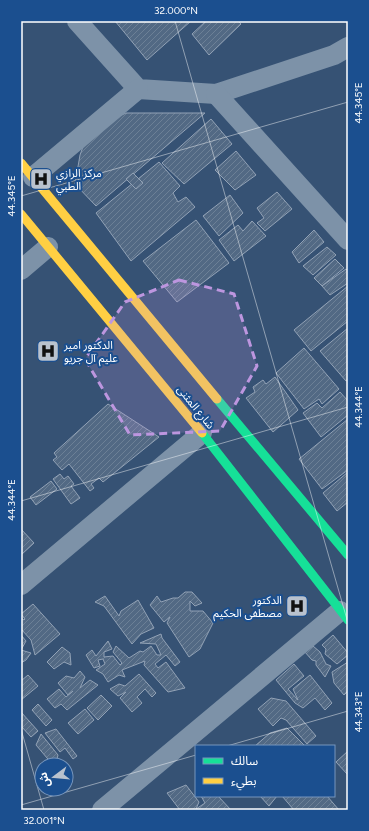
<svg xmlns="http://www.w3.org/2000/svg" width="369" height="831" font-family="Figtree,'Noto Sans Arabic',sans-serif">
  <defs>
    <pattern id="building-hatch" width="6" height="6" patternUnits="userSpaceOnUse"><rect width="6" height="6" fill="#526984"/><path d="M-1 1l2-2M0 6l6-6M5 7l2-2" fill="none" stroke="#6c8096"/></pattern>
  </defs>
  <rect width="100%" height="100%" fill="#365274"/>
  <!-- building -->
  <g fill="url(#building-hatch)" stroke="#92a2b6">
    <path d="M115 21H191L147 60Z"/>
    <path d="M206 21H238L241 24 209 55 192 34Z"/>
    <path d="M126 113H205L96 206 75 184 80 155 89 130Z"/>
    <path d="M211 119 232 144 184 184 162 163Z"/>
    <path d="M236 151 256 175 235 190 215 170Z"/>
    <path d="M159 162 180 186 173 193 178 202 186 197 195 207 131 261 96 213Z"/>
    <path d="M133 173 143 183 136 189 126 179Z"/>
    <path d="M277 192 292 209 265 231 257 223 264 218 257 208Z"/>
    <path d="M230 195 243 213 219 236 203 216Z"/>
    <path d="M196 220 229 263 177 302 143 261Z"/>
    <path d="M252 221 266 236 234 261 219 240 238 225 243 231Z"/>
    <path d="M314 230 324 242 299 263 292 252Z"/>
    <path d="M327 247 336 255 313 275 303 266Z"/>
    <path d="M335 259 344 268 322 286 314 278Z"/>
    <path d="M346 269 348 271V283L330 295 322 286Z"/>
    <path d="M348 286V321L311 351 294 330Z"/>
    <path d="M348 328V380L346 381 320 351Z"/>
    <path d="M304 348 339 389 322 404 319 399 304 409 276 373Z"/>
    <path d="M275 377 298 410 273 432 246 398 255 392 253 387 263 380 266 384Z"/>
    <path d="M340 392 348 401V415L321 437 303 413 317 403 322 408Z"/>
    <path d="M108 404 159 437 103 482 99 478 91 484 94 488 90 491 69 464 62 470 53 460 57 457 54 453Z"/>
    <path d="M348 419V470L322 489 299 459Z"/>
    <path d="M348 472V502L337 511 323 493Z"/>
    <path d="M60 474 64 479 68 476 74 484 71 486 80 498 71 504 53 479Z"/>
    <path d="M51 481 57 489 36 505 30 497Z"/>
    <path d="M21 529 34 543 21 555Z"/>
    <path d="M185 592H192L202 603 195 606 190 601V611H203L213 623 200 649 189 657 167 623 170 617 164 622 150 605 157 596 161 602 173 598H178Z"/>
    <path d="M105 596 119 616 121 611 138 600 154 628 141 634 132 644 104 606 95 602Z"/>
    <path d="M33 604 60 634 35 655 31 640 21 629V618L24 620 25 619 21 614Z"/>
    <path d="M161 634 162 638 180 662 175 666 166 655 155 664 158 668 166 662 185 688 168 692 144 665 145 661 122 670 125 677 119 675 108 682 103 674 96 670 105 664 103 659 98 660 100 666 94 668 86 655 92 650 96 656 108 641 112 649 104 652V657L113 656 120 665 122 663 113 652 116 646 129 658 140 651 143 652 151 646 157 655H161L156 644 140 643Z"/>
    <path d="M21 635 26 641 21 650Z"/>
    <path d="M333 635 348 653V655L337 664 325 654 326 649 322 645Z"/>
    <path d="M313 646 320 652 326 664 331 666 325 677 316 665V661L312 660 304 651Z"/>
    <path d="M62 647 70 653 71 665 64 662 54 669 47 662Z"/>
    <path d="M21 650 31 653 26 660 21 663Z"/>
    <path d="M348 662V691L344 695 334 683 332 672Z"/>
    <path d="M294 664 304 676 288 689 298 700 293 689 310 675 332 703 325 710 315 698 303 708 295 703 276 680Z"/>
    <path d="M80 671 85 677 80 688 90 680 98 685 67 710 61 704 55 708 47 699 59 689 66 697 73 691 68 695 58 683 66 676 74 678Z"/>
    <path d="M139 674 156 693 152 697 145 689 137 697 142 703 132 712 120 698 126 692 118 696 110 689 119 684 125 686Z"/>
    <path d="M28 675 38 686 21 700V681Z"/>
    <path d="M101 695 112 706 98 720 87 708Z"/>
    <path d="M271 698 286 701 316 736 307 744 286 720 281 718 273 726 258 709Z"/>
    <path d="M38 704 52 720 46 726 32 710Z"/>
    <path d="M85 709 94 720 78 734 68 723Z"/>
    <path d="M21 712 38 731 31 737 21 726Z"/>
    <path d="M287 728 304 745 303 746H255L270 733Z"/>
    <path d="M56 729 77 756 73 759 65 748 60 752 45 733Z"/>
    <path d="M41 734 58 755 57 759 61 765H53L36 745Z"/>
    <path d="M348 751V775L336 762Z"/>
    <path d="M186 785 199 802 196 809 205 803 201 796H218L231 810H180L167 793Z"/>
    <path d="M260 796H277L269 806Z"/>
    <path d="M282 796H327L339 810H294Z"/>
  </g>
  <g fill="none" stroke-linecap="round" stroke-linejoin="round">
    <!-- street -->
    <g stroke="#7d92a8" stroke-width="20">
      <path d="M77 21 138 89 216 94 334 55 348 47"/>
      <path d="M216 94 348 240"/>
      <path d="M33 177 138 89"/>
      <path d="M21 270 48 247"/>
      <path d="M21 585 202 433"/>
      <path d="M102 810 340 611"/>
    </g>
    <!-- fast -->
    <g stroke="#16e098" stroke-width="9">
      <path d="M217 399 348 555"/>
      <path d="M202 433 348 620"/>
    </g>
    <!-- slow -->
    <g stroke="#ffcf43" stroke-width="9">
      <path d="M21 163 217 399"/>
      <path d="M21 214 202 433"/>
    </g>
  </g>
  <!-- marked area -->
  <path fill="#bd96df" fill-opacity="0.2" stroke="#bd96df" stroke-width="3" stroke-dasharray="8 5" stroke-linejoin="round" d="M179 280 234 294 257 366 220 431 130 435 85 359 125 302Z"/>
  <!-- ticks -->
  <path fill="none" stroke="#fff" stroke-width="1" stroke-opacity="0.45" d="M175 21 348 623M21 196 348 102M21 501 348 407M21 729 44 810M227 746 348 711M21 805 196 755"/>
  <!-- icons -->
  <defs>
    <g id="hospital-square" transform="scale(1.15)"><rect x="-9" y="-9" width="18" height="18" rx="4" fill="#b9c2ce" stroke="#1b4f8f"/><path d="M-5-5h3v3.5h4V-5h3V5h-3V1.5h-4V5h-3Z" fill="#111"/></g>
  </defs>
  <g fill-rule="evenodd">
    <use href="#hospital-square" x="41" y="179"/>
    <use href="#hospital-square" x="48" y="351"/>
    <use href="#hospital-square" x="297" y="606"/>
  </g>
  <g text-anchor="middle" stroke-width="4" stroke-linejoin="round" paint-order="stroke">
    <!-- poi labels -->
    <g font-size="11" fill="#fff" stroke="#1b4f8f" text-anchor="start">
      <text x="56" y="177">مركز الرازي<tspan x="56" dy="13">الطبي</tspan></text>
      <text x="64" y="349">الدكتور امير<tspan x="64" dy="13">عليم آل جريو</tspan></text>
      <text x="282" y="604" text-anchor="end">الدكتور<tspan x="282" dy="13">مصطفى الحكيم</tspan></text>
    </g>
    <!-- street labels -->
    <g font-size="11" fill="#fff" stroke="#1b4f8f">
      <text transform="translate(196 407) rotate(51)" y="4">شارع المثنى</text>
    </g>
  </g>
  <!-- border -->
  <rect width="369" height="831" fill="none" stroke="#1b4f8f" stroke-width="44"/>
  <!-- legend -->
  <rect x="195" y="745" width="140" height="52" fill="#1b4f8f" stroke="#7695bc"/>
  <rect x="203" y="758" width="20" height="6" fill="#16e098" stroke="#7695bc"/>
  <text x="231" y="765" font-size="12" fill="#ffffff">سالك</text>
  <rect x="203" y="778" width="20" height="6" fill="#ffcf43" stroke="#7695bc"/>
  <text x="231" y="785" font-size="12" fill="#ffffff">بطيء</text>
  <!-- north arrow -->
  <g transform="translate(54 777) rotate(254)"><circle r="19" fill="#1b4f8f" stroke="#7695bc"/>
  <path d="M0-3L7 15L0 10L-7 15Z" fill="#b9c2ce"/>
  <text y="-6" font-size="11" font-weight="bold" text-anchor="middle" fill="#ffffff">ش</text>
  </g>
  <rect x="22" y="22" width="325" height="787" fill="none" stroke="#fff" stroke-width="1.5"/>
  <g font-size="10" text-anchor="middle" fill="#fff">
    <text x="176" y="14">32.000°N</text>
    <text transform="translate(358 103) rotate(-90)" y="4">44.345°E</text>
    <text transform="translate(11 196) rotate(-90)" y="4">44.345°E</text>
    <text transform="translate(358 407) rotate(-90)" y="4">44.344°E</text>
    <text transform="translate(11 500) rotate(-90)" y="4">44.344°E</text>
    <text transform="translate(358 712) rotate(-90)" y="4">44.343°E</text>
    <text x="44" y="824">32.001°N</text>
  </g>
</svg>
